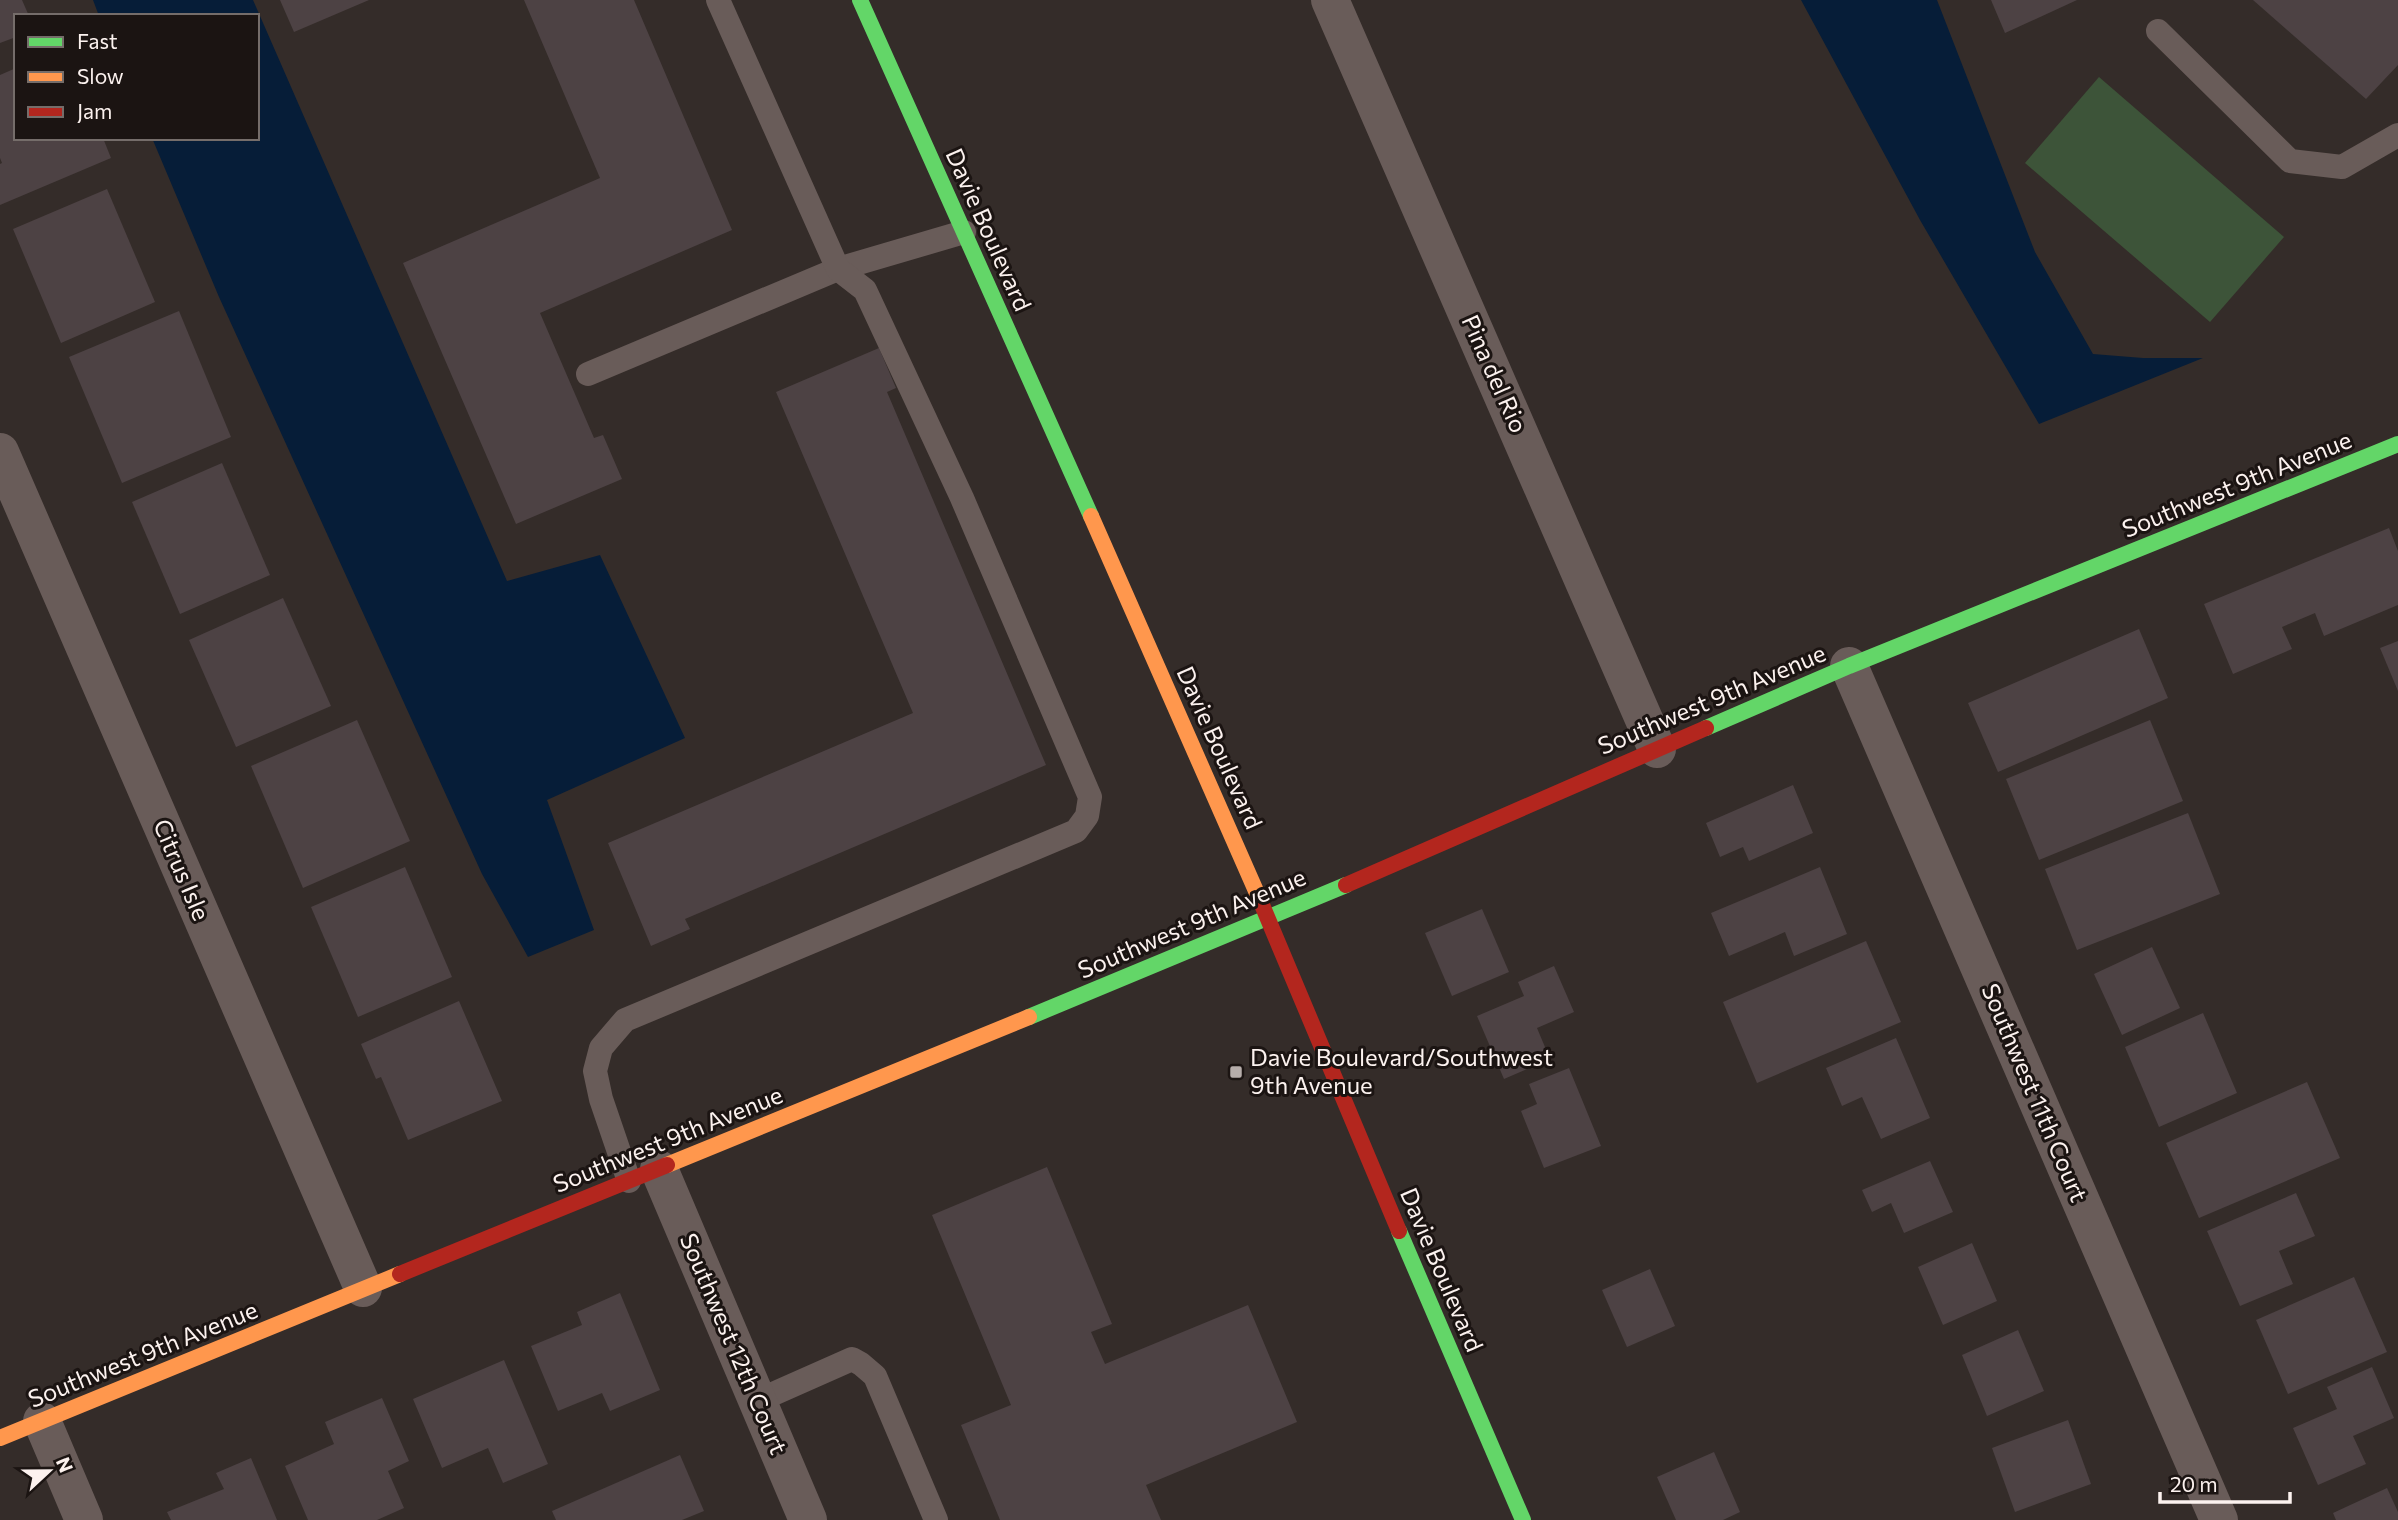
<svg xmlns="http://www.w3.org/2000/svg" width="2398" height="1520" font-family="Commissioner,sans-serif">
  <rect width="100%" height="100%" fill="#342c29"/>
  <!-- green -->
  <path fill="#3d5439" d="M2099 77 2284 237 2210 322 2025 163Z"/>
  <!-- water -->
  <g fill="#061d38">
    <path d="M93 0H253L507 581 600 555 685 738 547 800 594 930 528 957 482 874 219 297 152 138H257V16H99Z"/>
    <path d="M1801 0H1937L2035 252 2093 354 2143 358H2203L2039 424 1920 220Z"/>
  </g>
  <!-- building -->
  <g fill="#4d4244">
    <path d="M0 0H22L29 16H16V37L0 43Z"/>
    <path d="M280 0H369L294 32Z"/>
    <path d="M524 0H634L732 230 540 313 594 438 603 435 622 479 516 524 403 263 600 178Z"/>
    <path d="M1991 0H2077L2005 33Z"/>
    <path d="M2253 0H2398V65L2366 99Z"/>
    <path d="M16 68V138H103L111 158 0 205V164L2 163 0 158V75Z"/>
    <path d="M107 189 155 302 61 343 13 229Z"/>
    <path d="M179 311 231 437 122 483 69 357Z"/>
    <path d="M879 348 896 388 887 392 1046 765 685 919 690 929 651 946 608 843 913 713 776 392Z"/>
    <path d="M222 463 270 575 180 614 132 502Z"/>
    <path d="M2389 528 2398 551V605L2324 636 2315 613 2282 627 2292 649 2233 674 2204 604Z"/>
    <path d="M283 598 331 706 236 747 189 640Z"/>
    <path d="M2139 629 2168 698 1998 772 1968 703Z"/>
    <path d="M2398 641V691L2380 648Z"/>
    <path d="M357 720 410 841 303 888 251 766Z"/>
    <path d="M2150 720 2183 801 2039 860 2006 779Z"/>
    <path d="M1793 785 1813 833 1749 861 1743 847 1720 857 1706 823Z"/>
    <path d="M2188 813 2220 894 2077 950 2045 869Z"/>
    <path d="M405 867 452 977 358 1017 311 907Z"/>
    <path d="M1820 867 1847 934 1794 956 1785 932 1729 956 1711 913Z"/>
    <path d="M1482 909 1509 972 1452 996 1425 933Z"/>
    <path d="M1866 941 1901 1022 1757 1083 1723 1002Z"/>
    <path d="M2152 947 2180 1008 2122 1035 2094 974Z"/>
    <path d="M1554 966 1574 1012 1537 1028 1550 1059 1504 1079 1477 1016 1524 996 1518 982Z"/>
    <path d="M459 1001 502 1101 408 1140 381 1077 376 1079 361 1044Z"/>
    <path d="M2203 1013 2237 1093 2159 1127 2125 1047Z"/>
    <path d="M1896 1038 1930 1118 1881 1139 1862 1097 1842 1106 1826 1068Z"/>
    <path d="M1569 1068 1601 1146 1544 1168 1521 1111 1537 1104 1529 1084Z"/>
    <path d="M2307 1082 2340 1158 2199 1218 2166 1143Z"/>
    <path d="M1930 1161 1953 1212 1904 1233 1891 1203 1872 1212 1862 1190Z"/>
    <path d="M1047 1167 1112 1324 1091 1332 1105 1364 1248 1305 1297 1422 1146 1485 1161 1520H1000L961 1425 1011 1405 932 1215Z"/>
    <path d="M2296 1193 2315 1236 2279 1251 2293 1284 2240 1306 2207 1231Z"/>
    <path d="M1972 1243 1997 1301 1943 1325 1918 1267Z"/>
    <path d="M1650 1269 1675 1326 1627 1347 1602 1290Z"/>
    <path d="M2354 1277 2387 1352 2288 1394 2256 1320Z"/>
    <path d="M620 1293 660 1390 610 1411 602 1393 558 1411 531 1346 582 1325 577 1312Z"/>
    <path d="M2018 1330 2044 1391 1987 1416 1962 1355Z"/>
    <path d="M504 1360 548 1464 503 1483 488 1448 442 1468 413 1399Z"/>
    <path d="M2372 1367 2394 1418 2353 1436 2366 1464 2318 1485 2293 1428 2337 1409 2327 1387Z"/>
    <path d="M382 1398 409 1461 388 1471 404 1508 377 1520H308L285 1466 334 1444 325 1422Z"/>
    <path d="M2068 1420 2091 1484 2015 1512 1992 1448Z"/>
    <path d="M1714 1452 1740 1512 1723 1520H1676L1657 1477Z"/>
    <path d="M680 1455 704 1511 682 1520H556L552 1511Z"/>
    <path d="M251 1458 277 1520H171L167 1512 224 1489 216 1473Z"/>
    <path d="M2387 1488 2398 1512V1520H2336L2333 1513Z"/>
  </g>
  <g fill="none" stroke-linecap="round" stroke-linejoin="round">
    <!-- lane -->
    <g stroke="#695c59" stroke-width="24">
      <path d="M2158 31 2290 161 2342 167 2398 135"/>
      <path d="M588 374 838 269 964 232"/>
      <path d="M629 1181 601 1099 595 1071 601 1048 625 1020 1076 831 1087 816 1090 797 962 498 865 290 838 269 718 0"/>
      <path d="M757 1401 852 1359 861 1364 875 1376 936 1520"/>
    </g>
    <!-- street -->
    <g stroke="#695c59" stroke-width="38">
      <path d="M1330 0 1657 749"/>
      <path d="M0 452 363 1288"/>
      <path d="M1849 666 2219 1520"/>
      <path d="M659 1169 808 1520"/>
      <path d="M42 1421 84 1520"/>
    </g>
    <!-- fast -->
    <g stroke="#63d668" stroke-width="16">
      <path d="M860 0 1091 516"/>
      <path d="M1706 728 1849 666 2398 444"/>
      <path d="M1029 1017 1346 885"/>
      <path d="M1399 1231 1523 1520"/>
    </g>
    <!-- slow -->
    <g stroke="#ff974d" stroke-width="16">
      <path d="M1091 516 1260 900"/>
      <path d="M667 1165 1029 1017"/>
      <path d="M0 1438 400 1274"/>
    </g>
    <!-- jam -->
    <g stroke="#b3261e" stroke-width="16">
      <path d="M1346 885 1706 728"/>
      <path d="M1260 900 1399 1231"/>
      <path d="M400 1274 667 1165"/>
    </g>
  </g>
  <!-- markers -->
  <rect fill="#b6adaa" stroke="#1b1412" stroke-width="2.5" x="1229" y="1065" width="14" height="14" rx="3.5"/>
  <g text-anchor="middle" stroke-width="6" stroke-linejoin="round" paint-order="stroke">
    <!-- street labels -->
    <g font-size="24" fill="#fcf2ef" stroke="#1b1412">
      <text transform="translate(988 230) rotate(66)" y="8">Davie Boulevard</text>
      <text transform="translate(1494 374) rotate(66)" y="8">Pina del Rio</text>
      <text transform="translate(2237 485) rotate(-22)" y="8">Southwest 9th Avenue</text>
      <text transform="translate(1712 700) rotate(-23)" y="8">Southwest 9th Avenue</text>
      <text transform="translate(1219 748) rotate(66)" y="8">Davie Boulevard</text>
      <text transform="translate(181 870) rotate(67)" y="8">Citrus Isle</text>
      <text transform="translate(1192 924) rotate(-23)" y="8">Southwest 9th Avenue</text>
      <text transform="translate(2034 1093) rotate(67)" y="8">Southwest 11th Court</text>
      <text transform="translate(668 1140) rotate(-22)" y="8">Southwest 9th Avenue</text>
      <text transform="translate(1441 1270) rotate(67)" y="8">Davie Boulevard</text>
      <text transform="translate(733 1344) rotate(67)" y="8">Southwest 12th Court</text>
      <text transform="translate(143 1355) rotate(-22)" y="8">Southwest 9th Avenue</text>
    </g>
    <!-- poi labels -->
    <g font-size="24" fill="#fcf2ef" stroke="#1b1412" text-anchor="start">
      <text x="1250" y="1066">Davie Boulevard/Southwest<tspan x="1250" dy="28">9th Avenue</tspan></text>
    </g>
  </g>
  <!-- legend -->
  <rect x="14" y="14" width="245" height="126" fill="#1b1412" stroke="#756d6a" stroke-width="2"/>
  <rect x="28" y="37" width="35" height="10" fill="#63d668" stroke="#756d6a" stroke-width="2"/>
  <text x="77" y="49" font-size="21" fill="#fcf2ef">Fast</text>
  <rect x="28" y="72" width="35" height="10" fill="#ff974d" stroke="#756d6a" stroke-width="2"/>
  <text x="77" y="84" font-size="21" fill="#fcf2ef">Slow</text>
  <rect x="28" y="107" width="35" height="10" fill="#b3261e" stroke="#756d6a" stroke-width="2"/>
  <text x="77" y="119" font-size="21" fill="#fcf2ef">Jam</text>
  <!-- north arrow -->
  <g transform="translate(49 1471) rotate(68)" stroke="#1b1412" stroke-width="5" paint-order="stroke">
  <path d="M0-5L12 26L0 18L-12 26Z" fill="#fcf2ef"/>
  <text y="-10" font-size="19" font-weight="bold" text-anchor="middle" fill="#fcf2ef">N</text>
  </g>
  <!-- scale -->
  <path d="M2160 1492v10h130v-10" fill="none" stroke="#fcf2ef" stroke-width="3.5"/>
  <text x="2170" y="1492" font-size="21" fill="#fcf2ef" stroke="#1b1412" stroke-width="5" paint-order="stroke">20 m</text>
</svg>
